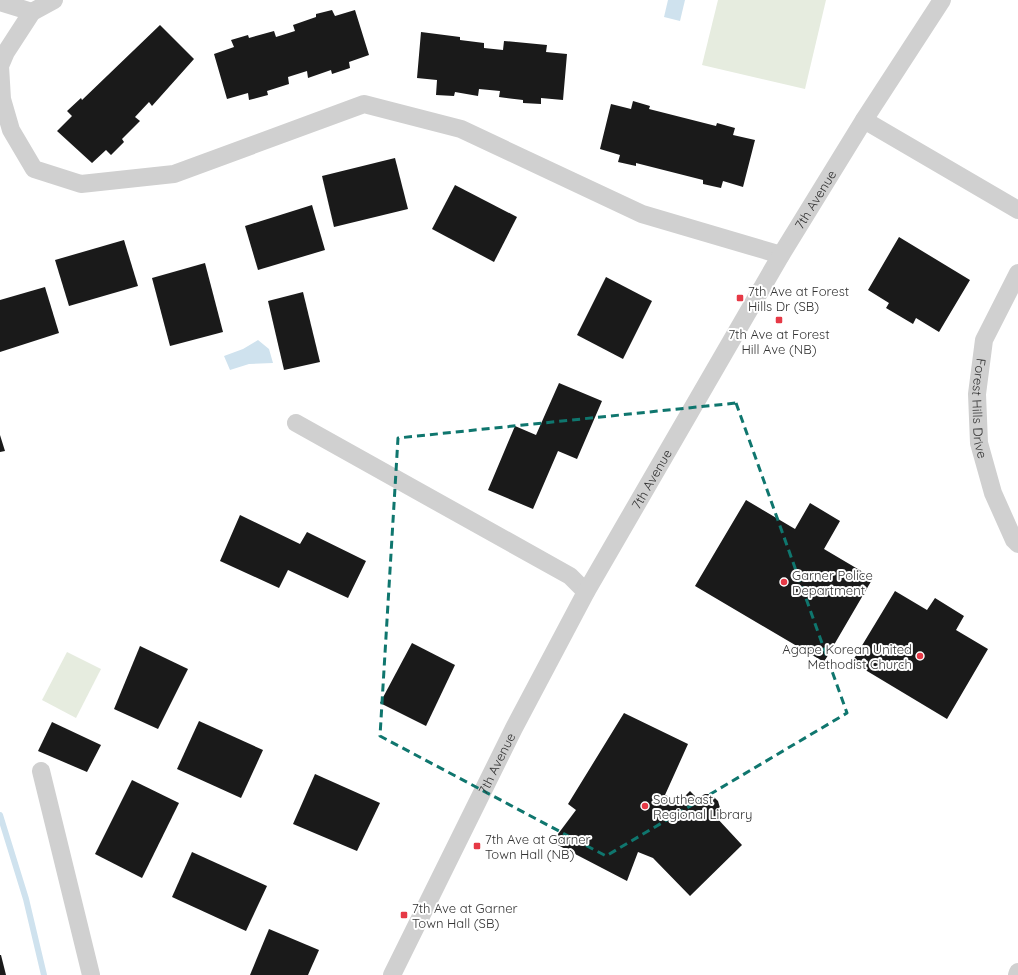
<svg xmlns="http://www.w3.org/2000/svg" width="1018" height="975" font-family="Quicksand,sans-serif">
  <rect width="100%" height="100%" fill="#fff"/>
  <!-- green -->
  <g fill="#e6ecdf">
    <path d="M718 0H826L805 89 702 65Z"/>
    <path d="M67 652 101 669 76 718 42 700Z"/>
  </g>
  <!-- water -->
  <g fill="#cfe2ee">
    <path d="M668 0H685L680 21 664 17Z"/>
    <path d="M258 340 269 349 273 363 249 364 230 370 224 356 243 349Z"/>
  </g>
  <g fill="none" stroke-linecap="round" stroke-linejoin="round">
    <!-- stream -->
    <path stroke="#cfe2ee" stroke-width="6" d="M0 815 26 899 44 975"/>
  </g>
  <!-- building -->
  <g fill="#1a1a1a">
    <path d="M332 10 335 16 355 10 369 55 349 62 350 68 332 74 331 70 308 78 307 71 288 77 289 84 267 91 268 95 249 100 248 93 227 99 214 54 234 47 231 40 248 35 249 38 274 31 276 37 295 31 293 25 316 17V14Z"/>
    <path d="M160 25 194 59 152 106 149 102 135 117 140 121 122 139 124 142 111 155 106 150 92 163 57 131 72 116 67 111 81 98 82 100Z"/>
    <path d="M421 32 460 37V40L484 43V48L503 50 504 41 547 45 546 52 567 54 563 100 541 98V104L523 103V100L499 97 500 91 479 89 478 96 455 92 454 96 436 95 437 80 417 78Z"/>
    <path d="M633 101 650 106 649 109 716 126 717 123 735 128 733 135 755 140 743 187 723 181 721 188 703 184V180L636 163V166L618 162 620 155 600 149 611 104 631 109Z"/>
    <path d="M395 158 408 209 334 227 322 176Z"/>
    <path d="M455 185 517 217 494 262 432 229Z"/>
    <path d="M312 205 325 250 258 270 245 226Z"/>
    <path d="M899 237 970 280 939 332 916 318 913 324 886 308 889 303 868 290Z"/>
    <path d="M124 240 138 286 69 306 55 260Z"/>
    <path d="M205 263 223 332 170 346 152 278Z"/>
    <path d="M606 277 652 301 623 359 577 335Z"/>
    <path d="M45 287 59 333 0 352V300Z"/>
    <path d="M303 292 320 362 284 370 268 301Z"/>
    <path d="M559 383 602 401 577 459 558 451 533 509 488 490 515 426 536 435Z"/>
    <path d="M0 435 5 451 0 452Z"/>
    <path d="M746 500 795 529 810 503 840 521 824 549 873 578 824 662 695 586Z"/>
    <path d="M240 515 300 544 307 532 366 561 348 598 288 570 279 588 220 561Z"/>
    <path d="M895 591 927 610 935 598 964 616 956 630 988 649 947 719 852 662Z"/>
    <path d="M412 643 455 665 426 726 380 703Z"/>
    <path d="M140 646 188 669 158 729 114 709Z"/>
    <path d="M624 713 688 744 665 795 680 801 690 791 697 798 705 794H711L718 801 720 808 716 817 742 845 690 896 653 858 638 852 627 881 552 842 576 810 568 804Z"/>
    <path d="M199 721 263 750 241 798 177 769Z"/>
    <path d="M52 722 101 745 87 772 38 751Z"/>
    <path d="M315 774 380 803 357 851 293 824Z"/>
    <path d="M132 780 179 803 142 878 95 854Z"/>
    <path d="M192 852 267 886 246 931 172 897Z"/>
    <path d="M269 929 319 950 308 975H250Z"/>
    <path d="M0 955H1L6 975H0Z"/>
  </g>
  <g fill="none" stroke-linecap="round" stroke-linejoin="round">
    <!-- minor -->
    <g stroke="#d0d0d0" stroke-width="18">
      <path d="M54 0 32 12 6 52 0 66 2 99 11 130 34 169 81 184 174 174 364 104 461 129 642 214 781 255"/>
      <path d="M0 2 32 12"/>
      <path d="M864 120 1018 210"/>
      <path id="s1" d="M1018 273 984 340 977 394 979 443 993 493 1014 540 1018 544"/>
      <path d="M296 423 570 576 586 592"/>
      <path d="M41 771 91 975"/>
      <path id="s2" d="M392 975 514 728 586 592 781 255 864 120 942 0"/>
      <path d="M1017 975 1018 972"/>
    </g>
  </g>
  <!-- marked area -->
  <path fill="none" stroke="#0f766e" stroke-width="3" stroke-dasharray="8 5" stroke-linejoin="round" d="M736 403 847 713 606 856 380 736 398 438Z"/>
  <!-- markers -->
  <g fill="#e63946" stroke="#fff" stroke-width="1.5">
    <rect x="736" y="294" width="8" height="8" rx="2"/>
    <rect x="775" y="316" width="8" height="8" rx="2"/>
    <circle cx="784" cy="582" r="4"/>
    <circle cx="920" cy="656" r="4"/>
    <circle cx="645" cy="806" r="4"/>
    <rect x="473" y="842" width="8" height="8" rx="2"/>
    <rect x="400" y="911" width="8" height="8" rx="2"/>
  </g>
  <g text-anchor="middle" stroke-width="4" stroke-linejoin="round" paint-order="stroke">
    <!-- street labels -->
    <g font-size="13" fill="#333" stroke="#fff">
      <text dy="5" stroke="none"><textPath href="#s2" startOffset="884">7th Avenue</textPath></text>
      <text dy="5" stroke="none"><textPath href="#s1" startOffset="144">Forest Hills Drive</textPath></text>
      <text dy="5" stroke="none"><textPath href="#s2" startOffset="560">7th Avenue</textPath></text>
      <text dy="5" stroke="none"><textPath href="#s2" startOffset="236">7th Avenue</textPath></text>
    </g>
    <!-- poi labels -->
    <g font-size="13" fill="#333" stroke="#fff" text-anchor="start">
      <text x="748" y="296">7th Ave at Forest<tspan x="748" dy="15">Hills Dr (SB)</tspan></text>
      <text x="779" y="339" text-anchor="middle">7th Ave at Forest<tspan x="779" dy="15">Hill Ave (NB)</tspan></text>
      <text x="792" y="580">Garner Police<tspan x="792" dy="15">Department</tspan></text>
      <text x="912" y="654" text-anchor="end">Agape Korean United<tspan x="912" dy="15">Methodist Church</tspan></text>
      <text x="653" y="804">Southeast<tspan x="653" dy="15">Regional Library</tspan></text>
      <text x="485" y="844">7th Ave at Garner<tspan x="485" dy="15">Town Hall (NB)</tspan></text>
      <text x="412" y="913">7th Ave at Garner<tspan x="412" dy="15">Town Hall (SB)</tspan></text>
    </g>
  </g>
</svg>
